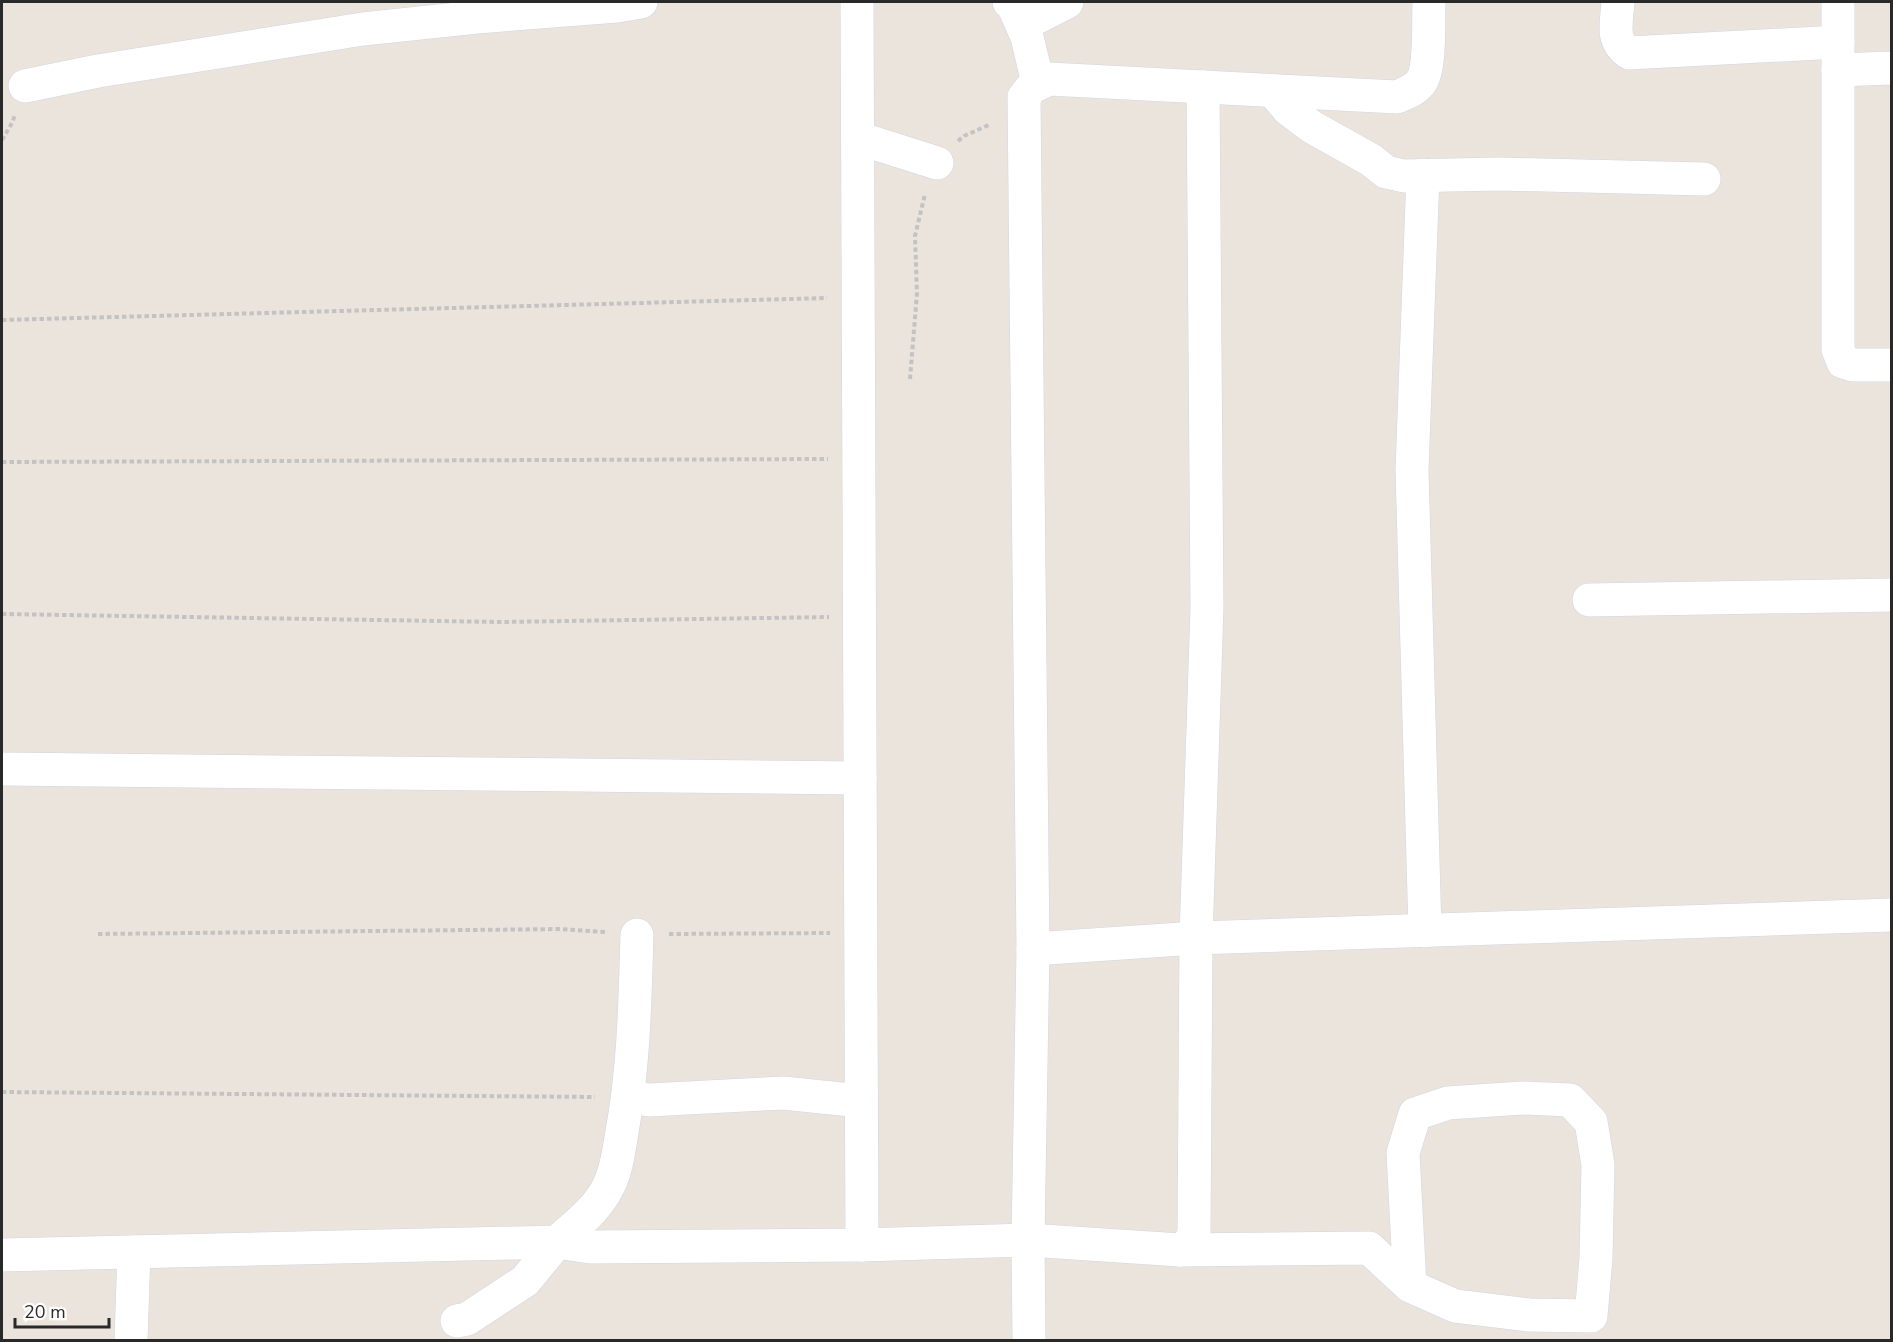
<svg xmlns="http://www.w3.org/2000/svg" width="1893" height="1342" font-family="'Nunito Sans',sans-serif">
  <rect width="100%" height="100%" fill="#ebe4dc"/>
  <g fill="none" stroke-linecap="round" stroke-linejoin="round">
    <!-- minor casing -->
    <g stroke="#d1d5e2" stroke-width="34">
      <g id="minor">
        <path d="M857 2 862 1245"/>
        <path d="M1009 2 1013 5 1027 37 1038 83"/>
        <path d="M1618 2C1617 22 1610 40 1629 53L1838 42"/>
        <path d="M1838 2V349L1843 362 1853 365H1892"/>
        <path d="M1022 25 1067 2"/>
        <path d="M1838 70 1892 68"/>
        <path d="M25 86 98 71 363 29 477 17 617 6 641 2"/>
        <path d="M1273 91 1288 109 1312 127 1371 160 1386 172 1404 176 1499 174 1704 179"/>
        <path d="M858 138 937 163"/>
        <path d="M1423 175 1412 470 1425 931"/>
        <path d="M1589 600 1892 595"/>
        <path d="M2 769 860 778"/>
        <path d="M1033 949 1196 938 1892 915"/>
        <path d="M629 1097 649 1100 783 1093 861 1101"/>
        <path d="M1180 1250 1369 1248 1410 1286 1455 1306 1529 1315 1591 1316 1596 1258 1598 1165 1591 1122 1570 1100 1522 1098 1448 1103 1415 1114 1403 1153 1410 1286"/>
        <path d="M2 1255 557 1242C576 1225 598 1209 609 1185 617 1169 619 1149 622 1132 634 1066 635 1001 637 935"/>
        <path d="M457 1321 467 1319 525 1281 557 1242 590 1247 862 1245 1028 1240 1180 1250 1188 1245 1194 1235 1196 938 1207 608 1203 87"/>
        <path d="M131 1340 134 1252"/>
        <path d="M1029 1340 1028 1240 1033 949 1024 97 1032 87 1049 79 1397 97C1406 93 1415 90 1421 82 1431 68 1428 20 1429 2"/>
      </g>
    </g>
    <!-- path -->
    <g stroke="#c3c3c3" stroke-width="4" stroke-dasharray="4.5 3" stroke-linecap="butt">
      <path d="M2 140 12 123 15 115"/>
      <path d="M958 141 964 136 991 124"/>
      <path d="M2 320 827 298"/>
      <path d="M910 379 917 293 915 236 925 194"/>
      <path d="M2 462 828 459"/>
      <path d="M2 614 501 622 829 617"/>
      <path d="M98 934 561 929 605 932"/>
      <path d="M669 934 830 933"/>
      <path d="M2 1092 595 1097"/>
    </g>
    <!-- minor -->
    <use href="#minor" stroke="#fff" stroke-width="33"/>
  </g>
  <!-- border -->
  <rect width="1893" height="1342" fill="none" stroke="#292929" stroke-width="6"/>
  <!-- scale -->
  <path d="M15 1318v9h94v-9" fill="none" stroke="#292929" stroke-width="3"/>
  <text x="24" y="1318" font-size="18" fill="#292929" stroke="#ffffff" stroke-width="4.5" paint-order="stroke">20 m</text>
</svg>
